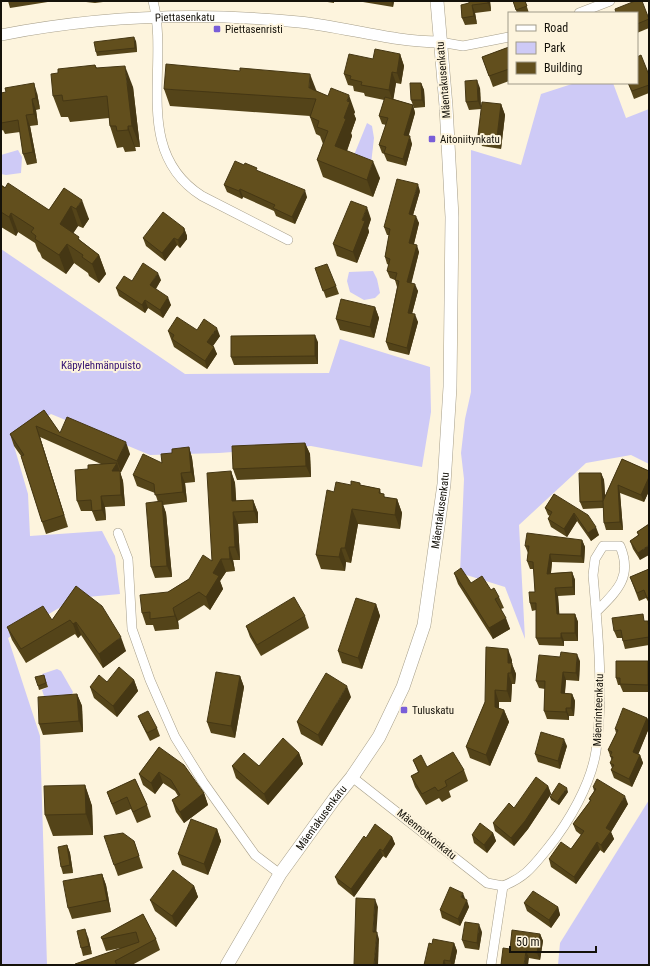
<svg xmlns="http://www.w3.org/2000/svg" width="650" height="966" font-family="'Roboto Condensed',sans-serif">
  <rect width="100%" height="100%" fill="#fdf4dd"/>
  <!-- green -->
  <g fill="#cecaf6">
    <path d="M575 83H613L626 118 649 109V464L631 455 586 463 519 525 525 639 505 587 460 573 464 479 461 453 465 419 471 392V150L521 165 541 94Z"/>
    <path d="M367 123 372 126 374 138 371 164 354 155Z"/>
    <path d="M18 150 22 157 21 173 6 175 1 174V155Z"/>
    <path d="M1 249 185 374 329 373 340 339 430 367 431 412 422 467 311 446 219 453 150 455 51 414 12 439 28 494 30 536 102 531 115 556 120 594 76 598 8 638 40 736 47 965H1Z"/>
    <path d="M373 271 377 279 380 293 375 298 364 300 350 292 347 281 349 272Z"/>
    <path d="M57 669 61 671 73 692 71 696 46 702 42 690 48 687 42 674Z"/>
    <path d="M649 800V965H558L560 943Z"/>
  </g>
  <g fill="none" stroke-linecap="round" stroke-linejoin="round">
    <!-- minor casing -->
    <g stroke="#a69e89" stroke-width="10">
      <g id="minor">
        <path d="M153 1C170 66 131 151 202 196L288 240"/>
        <path d="M579 13 610 1"/>
        <path d="M440 42 463 46 509 37"/>
        <path d="M118 533 128 559 132 629 150 680 175 737 203 782 255 855 280 874"/>
        <path d="M352 777 487 883 503 886"/>
        <path d="M491 965 503 886C526 877 533 866 548 848 569 822 591 784 596 751 604 695 598 631 593 575L595 559 603 546H620C633 577 617 591 596 612"/>
      </g>
    </g>
    <!-- tertiary casing -->
    <g stroke="#a69e89" stroke-width="12">
      <g id="tertiary">
        <path id="s1" d="M1 35C99 16 200 12 299 22 346 27 393 42 440 42"/>
      </g>
    </g>
    <!-- secondary casing -->
    <g stroke="#a69e89" stroke-width="14">
      <g id="secondary">
        <path id="s2" d="M227 965 280 874 335 798 352 777 379 737 403 687 424 625 444 484 450 387 452 217 446 106 437 1"/>
      </g>
    </g>
    <!-- minor -->
    <use href="#minor" stroke="#fff" stroke-width="9"/>
    <!-- tertiary -->
    <use href="#tertiary" stroke="#fff" stroke-width="11"/>
    <!-- secondary -->
    <use href="#secondary" stroke="#fff" stroke-width="13"/>
  </g>
  <!-- wall -->
  <g fill="#544419">
    <path d="M8 1H54L10 8Z"/>
    <path d="M86 1H111L95 3 86 2Z"/>
    <path d="M321 1H334V3Z"/>
    <path d="M357 1H394L393 7Z"/>
    <path d="M490 1 491 11 475 13 477 24 465 25 462 18 461 5Z"/>
    <path d="M513 1H525L529 13H517Z"/>
    <path d="M637 13 649 19V28L637 33Z"/>
    <path d="M136 41 137 52 97 56 96 52Z"/>
    <path d="M509 47V81L493 87 482 57Z"/>
    <path d="M400 54 404 66 401 84 396 83 393 99 413 105 415 113 408 136 412 144 406 166 387 161 384 154 382 153 379 145 386 125 382 124 379 116 384 100 365 96 364 93 354 91 353 86 348 85 344 74 373 59Z"/>
    <path d="M95 65 97 68 133 87 140 147H135L136 151 125 152 123 147 117 148 110 126 109 118 70 122 68 117H61L53 96 58 73Z"/>
    <path d="M649 75V93L634 99 628 83Z"/>
    <path d="M421 83 424 90 425 107 414 108 411 100Z"/>
    <path d="M480 88 481 109 469 110 466 102Z"/>
    <path d="M164 89 317 91 355 112 354 114 356 119 351 133 352 136 347 151 380 178 373 197 323 177 317 160 323 144 320 136 316 134 310 117V116L170 106Z"/>
    <path d="M1 93H37L40 109 36 110 38 125 30 126 37 163 27 165 23 154 20 132 5 134 3 130 1 131Z"/>
    <path d="M501 104 505 115 501 149 482 146 478 135Z"/>
    <path d="M258 171 307 197 295 224 276 216 274 211 243 197 242 199 227 192 224 185Z"/>
    <path d="M1 185 49 210 64 188 89 219 83 228 78 226 73 233 81 241 99 255 106 274 99 283 89 276 88 273 74 263 66 274 42 258 40 253 38 251 35 243 18 232 16 236 1 227Z"/>
    <path d="M420 191 413 215 419 223 414 244 419 252 411 283 418 291 412 314 418 322 409 355 389 350 386 342 397 287 395 280 390 278 387 271 389 265 387 264 385 257 389 235H387L384 227Z"/>
    <path d="M371 219 368 228 369 232 357 263 337 256 333 244Z"/>
    <path d="M184 228 187 236V239L180 248 177 245 165 261 146 246 143 238Z"/>
    <path d="M315 268 336 286 339 294 326 298Z"/>
    <path d="M161 280 156 289 171 305 163 318 148 308 145 313 119 296 116 288 132 281Z"/>
    <path d="M375 307 379 318 374 338 340 330 336 319Z"/>
    <path d="M197 330 220 336 213 346 217 354 207 369 174 347 168 331Z"/>
    <path d="M318 342V364L234 365 231 357Z"/>
    <path d="M44 410 60 433 130 454 121 472H120L123 481 125 506 105 507 106 520 96 521 92 511H81L77 501 88 469 101 464 40 437 68 527 46 534 42 522 21 456 14 446 10 434Z"/>
    <path d="M305 443 310 454 311 477 237 480 233 469Z"/>
    <path d="M189 447 192 458 195 482 185 483 187 502 163 505 166 513 172 577 155 578 151 567 158 502 155 493 137 486 133 475 162 463 172 453Z"/>
    <path d="M622 459 649 471V491L644 502 620 493 623 530H606L604 523 603 508 583 509 580 502 601 473 604 480 605 496Z"/>
    <path d="M231 471 235 483 236 501 253 500 258 513V523L238 524 240 560H233L235 571 226 572 220 581 223 589 210 610 204 605 178 621 179 629 155 631 153 625H146L142 613 168 592 189 579 212 561Z"/>
    <path d="M361 485 380 489 381 494 386 498 397 499 402 513 400 529 358 524 351 563 346 562 345 571 321 569 316 555 334 492Z"/>
    <path d="M554 494 599 535 591 541 577 521 567 537 551 527 548 519 550 516 548 515 545 508Z"/>
    <path d="M649 524 640 560 633 549 630 541 638 535 637 532Z"/>
    <path d="M582 540 585 547 584 563 552 562 551 573 572 572 575 580V595L558 596 559 614H575L578 622V641H564V646L539 645 536 638V610L532 611 530 603 535 592 534 569H530L527 561 528 553 525 546Z"/>
    <path d="M649 569V603L646 598 639 601 630 577Z"/>
    <path d="M454 573 471 583 491 590 499 597 504 608 501 609 510 629 493 639 458 584Z"/>
    <path d="M76 586 126 651 103 668 81 635 78 638 75 634 26 663 12 640 7 627 52 620Z"/>
    <path d="M376 604 380 616 362 669 342 663 338 651Z"/>
    <path d="M305 616 309 628 261 656 250 637 246 626Z"/>
    <path d="M645 621 649 624V645L625 649 622 638H617L614 631Z"/>
    <path d="M512 660V664L516 674 515 684H512L511 702H499V708L504 710 509 722 490 766 470 758 466 747 485 702Z"/>
    <path d="M580 661 579 681 566 680 565 693 572 694 575 701 574 716H569V720L547 719 544 711 545 689 539 688 536 681Z"/>
    <path d="M648 661 649 665V692H623L620 685H618L616 678Z"/>
    <path d="M44 675 48 687 39 690 38 686Z"/>
    <path d="M240 676 244 687 235 738 211 733 207 722Z"/>
    <path d="M134 680 138 691 117 717 94 698 90 687 107 682Z"/>
    <path d="M77 694 82 706 83 732 43 735 39 724Z"/>
    <path d="M351 697 322 746 301 734 297 722Z"/>
    <path d="M138 716 157 728 160 736 150 741 141 723Z"/>
    <path d="M647 718 649 722V728L638 754 640 755 643 763 632 787 614 778 611 770 612 768 610 763 612 761 608 750 616 733 615 729Z"/>
    <path d="M567 746 560 769 538 762 535 754Z"/>
    <path d="M159 747 204 793 208 805 184 823 176 812 172 800 178 796 175 791 163 783 155 794 143 785 139 774Z"/>
    <path d="M299 753 303 764 268 805 236 778 232 766H259Z"/>
    <path d="M413 760 427 767 464 770 468 781 449 791 451 797 442 802 439 798 426 805 415 787 411 776 418 772Z"/>
    <path d="M135 779 147 805 151 817 137 823 131 809 116 815 111 803 107 792Z"/>
    <path d="M85 785 92 806 93 835 53 836 45 815Z"/>
    <path d="M548 786 551 794 528 829 514 846 495 831 493 823 514 808Z"/>
    <path d="M593 787 628 804 611 832 614 839 604 853 600 850 576 884 551 867 549 859 571 849 581 835 576 831 573 824 590 801 589 799 594 791Z"/>
    <path d="M568 792 559 805 551 800 550 797Z"/>
    <path d="M217 829 221 841 208 875 182 865 178 854Z"/>
    <path d="M493 833 496 841 487 853 474 843 472 835Z"/>
    <path d="M392 837 395 844 386 858 383 856 354 897 338 884 335 877 366 838Z"/>
    <path d="M134 841 143 868 118 876 114 865Z"/>
    <path d="M67 845 70 853 73 873 63 874 61 867Z"/>
    <path d="M102 874 106 885 111 912 72 919 68 908Z"/>
    <path d="M194 886 198 897 176 927 155 911 150 900Z"/>
    <path d="M465 899 469 907 460 926 442 918 440 910Z"/>
    <path d="M524 903 558 907 560 915 551 928 527 911Z"/>
    <path d="M143 914 156 939 160 950 132 965H76L121 948 106 951 101 937Z"/>
    <path d="M482 932 479 950 465 948 462 940Z"/>
    <path d="M540 934 543 941 540 960 529 958 510 949Z"/>
    <path d="M88 937 92 954 83 956 81 948Z"/>
    <path d="M454 943 457 951 454 965H424L432 944Z"/>
  </g>
  <!-- shaded-wall -->
  <g fill="#453714">
    <path d="M391 1H394L393 7Z"/>
    <path d="M488 1H490L491 11 488 3Z"/>
    <path d="M472 5 475 13 477 24 474 16Z"/>
    <path d="M134 37 136 41 137 52 135 48Z"/>
    <path d="M400 54 404 66 401 84 397 73Z"/>
    <path d="M125 66 133 87 140 147 132 126Z"/>
    <path d="M392 72 396 83 393 102 389 90Z"/>
    <path d="M310 74 317 92 309 88Z"/>
    <path d="M477 80 480 88 481 109 478 101Z"/>
    <path d="M34 83 37 93 40 109 36 98Z"/>
    <path d="M421 83 424 90 425 107 422 100Z"/>
    <path d="M349 95 355 112 354 114 356 119 351 133 352 136 342 164 335 146 344 118 347 101Z"/>
    <path d="M32 99 36 110 38 125 34 114Z"/>
    <path d="M501 104 505 115 501 149 497 137Z"/>
    <path d="M413 105 415 113 407 142 404 135Z"/>
    <path d="M26 115 30 126 37 163 33 152Z"/>
    <path d="M128 126 135 147 136 151 128 130Z"/>
    <path d="M410 136 412 144 406 166 403 159Z"/>
    <path d="M373 161 380 178 373 197 367 180Z"/>
    <path d="M418 184 420 191 411 222 409 214Z"/>
    <path d="M240 189 243 197 242 199 239 191Z"/>
    <path d="M305 190 307 197 295 224 292 217Z"/>
    <path d="M82 200 89 219 83 228 76 209Z"/>
    <path d="M71 206 78 226 67 243 60 224Z"/>
    <path d="M367 207 371 219 368 228 369 232 357 263 353 252 362 220Z"/>
    <path d="M11 213 18 232 16 236 9 217Z"/>
    <path d="M416 216 419 223 412 251 409 243Z"/>
    <path d="M184 228 187 236V239L180 248 178 240Z"/>
    <path d="M174 238 177 245 165 261 162 253Z"/>
    <path d="M67 244 74 263 66 274 59 255Z"/>
    <path d="M417 245 419 252 410 289 407 282Z"/>
    <path d="M99 255 106 274 99 283 92 264Z"/>
    <path d="M158 273 161 280 153 293 150 285Z"/>
    <path d="M415 284 418 291 410 321 408 313Z"/>
    <path d="M168 297 171 305 163 318 160 310Z"/>
    <path d="M145 300 148 308 145 313 142 305Z"/>
    <path d="M375 307 379 318 374 338 370 327Z"/>
    <path d="M415 314 418 322 409 355 407 348Z"/>
    <path d="M217 328 220 336 210 350 207 342Z"/>
    <path d="M315 335 318 342V364L315 356Z"/>
    <path d="M214 347 217 354 207 369 205 361Z"/>
    <path d="M36 426 40 437 68 527 64 515Z"/>
    <path d="M126 442 130 454 121 472 117 461Z"/>
    <path d="M305 443 310 454 311 477 306 466Z"/>
    <path d="M189 447 192 458 195 482 191 472Z"/>
    <path d="M117 463 123 481 125 506 112 471Z"/>
    <path d="M231 471 235 483 237 512 232 501Z"/>
    <path d="M181 473 185 483 187 502 183 492Z"/>
    <path d="M601 473 604 480 606 508 603 501Z"/>
    <path d="M649 477V491L644 502 641 495Z"/>
    <path d="M618 485 620 493 623 530 620 522Z"/>
    <path d="M101 496 105 507 106 520 102 510Z"/>
    <path d="M397 499 402 513 400 529 395 515Z"/>
    <path d="M253 500 258 513V523L254 511Z"/>
    <path d="M162 501 166 513 172 577 167 566Z"/>
    <path d="M352 509 358 524 351 563 345 548Z"/>
    <path d="M233 512 238 524 240 560 235 547Z"/>
    <path d="M574 513 577 521 567 537 564 529Z"/>
    <path d="M596 527 599 535 591 541 588 533Z"/>
    <path d="M582 540 585 547 584 563 581 556Z"/>
    <path d="M649 545V555L640 560 638 553Z"/>
    <path d="M229 547 233 560 235 571 230 559Z"/>
    <path d="M341 548 346 562 345 571 339 557Z"/>
    <path d="M550 554 552 562 550 581 547 574Z"/>
    <path d="M221 559 226 572 220 581 223 589 210 610 206 597 213 573Z"/>
    <path d="M572 572 575 580V595L573 587Z"/>
    <path d="M555 588 558 596 560 622 557 614Z"/>
    <path d="M376 604 380 616 362 669 358 658Z"/>
    <path d="M173 608 178 621 179 629 175 616Z"/>
    <path d="M575 614 578 622V641L575 633Z"/>
    <path d="M506 618 510 629 493 639 489 628Z"/>
    <path d="M76 622 81 635 78 638 73 624Z"/>
    <path d="M561 633 564 641V646L561 638Z"/>
    <path d="M121 637 126 651 103 668 99 654Z"/>
    <path d="M508 649 512 660V664L516 674 515 684 508 663Z"/>
    <path d="M577 654 580 661 579 681 576 673Z"/>
    <path d="M648 661 649 665V688L648 685Z"/>
    <path d="M563 672 566 680 564 701 561 693Z"/>
    <path d="M508 673 512 684 511 702 507 691Z"/>
    <path d="M240 676 244 687 235 738 231 726Z"/>
    <path d="M134 680 138 691 117 717 113 706Z"/>
    <path d="M347 686 351 697 322 746 318 735Z"/>
    <path d="M495 690 499 702V718L495 707Z"/>
    <path d="M77 694 82 706 83 732 79 721Z"/>
    <path d="M572 694 575 701 574 716 571 708Z"/>
    <path d="M566 708 569 716V720L566 712Z"/>
    <path d="M504 710 509 722 490 766 486 755Z"/>
    <path d="M647 718 649 722V728L636 760 633 752Z"/>
    <path d="M564 739 567 746 560 769 558 761Z"/>
    <path d="M299 753 303 764 268 805 264 794Z"/>
    <path d="M640 755 643 763 632 787 629 779Z"/>
    <path d="M159 772 163 783 155 794 151 783Z"/>
    <path d="M85 785 92 806 93 835 86 814Z"/>
    <path d="M548 786 551 794 528 829 514 846 511 838Z"/>
    <path d="M567 788 568 792 559 805 557 802Z"/>
    <path d="M204 793 208 805 184 823 180 812Z"/>
    <path d="M625 796 628 804 611 832 614 839 604 853 601 845 606 828Z"/>
    <path d="M217 829 221 841 208 875 204 864Z"/>
    <path d="M493 833 496 841 487 853 484 845Z"/>
    <path d="M392 837 395 844 386 858 383 851Z"/>
    <path d="M597 842 600 850 576 884 574 877Z"/>
    <path d="M67 845 70 853 73 873 70 865Z"/>
    <path d="M380 849 383 856 354 897 351 889Z"/>
    <path d="M102 874 106 885 111 912 107 900Z"/>
    <path d="M194 886 198 897 176 927 172 916Z"/>
    <path d="M463 893 466 901 461 897Z"/>
    <path d="M375 899 378 907 376 939 373 932Z"/>
    <path d="M467 900 469 907 460 926 458 919Z"/>
    <path d="M558 907 560 915 551 928 549 920Z"/>
    <path d="M479 924 482 932 479 950 477 943Z"/>
    <path d="M85 929 88 937 92 954 89 946Z"/>
    <path d="M377 932 379 939 378 965H374Z"/>
    <path d="M540 934 543 941 540 960 537 953Z"/>
    <path d="M454 943 457 951 454 965H452L450 961Z"/>
    <path d="M526 951 529 958 528 965H524Z"/>
    <path d="M444 960 446 965H443Z"/>
  </g>
  <!-- building -->
  <g fill="#624f1d" stroke="#453714">
    <path d="M469 1H488V3L472 5 474 16 462 18 461 5 469 3Z"/>
    <path d="M513 1H525L527 6 516 10Z"/>
    <path d="M635 1H642L649 19 637 24V13H616L615 9Z"/>
    <path d="M134 37 135 48 96 52 94 42Z"/>
    <path d="M509 47V69L489 76 482 57Z"/>
    <path d="M375 49 400 54 397 73 392 72 389 90 361 85 362 82 350 79 351 76 344 74 349 54 373 59Z"/>
    <path d="M641 55 649 75V85L632 91 628 83H637V57Z"/>
    <path d="M166 64 240 71V68L310 74 309 88 328 96 331 88 349 95 347 101 350 102 344 118 346 119 335 146 373 161 367 180 317 160 328 131 317 127 319 121 310 117 316 99 164 89Z"/>
    <path d="M95 65 96 68 125 66 132 126H128V130L117 131 116 126H110L107 96 63 101 62 95 53 96 51 74 58 73V69Z"/>
    <path d="M477 80 478 101 466 102 465 81Z"/>
    <path d="M34 83 36 98 32 99 34 114 26 115 33 152 23 154 18 120 1 123V93L6 92 5 88Z"/>
    <path d="M410 83H421L422 100H411Z"/>
    <path d="M385 97 413 105 404 135 410 136 403 159 384 153 386 147 379 145 388 118 379 116Z"/>
    <path d="M482 102 501 104 497 137 478 135Z"/>
    <path d="M235 161 244 165 245 163 257 168 256 170 305 190 292 217 273 208 275 205 240 189 239 191 224 185Z"/>
    <path d="M397 179 418 184 409 214 416 216 409 243 417 245 407 282 415 284 408 313 415 314 407 348 386 342 399 281 395 280 397 273 387 271 390 259 385 257 390 229 384 227Z"/>
    <path d="M8 183 49 210 64 188 82 200 76 209 71 206 60 224 79 237 78 239 99 255 92 264 82 257 83 255 67 244 59 255 35 239 36 236 31 232 34 228 11 213 9 217 1 212V185L5 188Z"/>
    <path d="M351 201 367 207 362 220 365 221 353 252 333 244Z"/>
    <path d="M163 212 184 228V232L178 240 174 238 162 253 143 238Z"/>
    <path d="M143 263 158 273 150 285 168 297 160 310 145 300 142 305 116 288 124 276 132 281Z"/>
    <path d="M327 264 336 286 323 291 315 268Z"/>
    <path d="M341 299 375 307 370 327 336 319Z"/>
    <path d="M177 317 197 330 204 319 217 328 207 342 214 347 205 361 172 339 174 335 168 331Z"/>
    <path d="M315 335V356L231 357V336Z"/>
    <path d="M44 410 60 433 67 417 126 442 117 461 36 426 64 515 42 522 21 456 24 455 10 434Z"/>
    <path d="M305 443 306 466 233 469 232 446Z"/>
    <path d="M189 447 191 472 181 473 183 492 155 495 154 484 133 475 143 454 162 463 161 454 172 453V449Z"/>
    <path d="M622 459 649 471V477L641 495 618 485 620 522 604 523 603 501Z"/>
    <path d="M117 463 112 471H120L121 495 101 496 102 510 92 511 91 500 77 501 75 470 88 469V465Z"/>
    <path d="M231 471 232 501 253 500 254 511 233 512 235 547H229L230 559H221L213 573 219 576 206 597 199 592 173 608 175 616 150 619V612L142 613 140 595 168 592 189 579 203 555 212 561 207 473Z"/>
    <path d="M579 473H601L603 501 580 502Z"/>
    <path d="M351 481 360 483V485L380 489 379 493 384 494V497L397 499 395 515 352 509 345 548H341L339 557 316 555 327 490 334 492 336 482 351 485Z"/>
    <path d="M554 494 588 515 596 527 588 533 574 513 564 529 548 519 552 512 545 508Z"/>
    <path d="M162 501 167 566 151 567 146 503Z"/>
    <path d="M649 524V545L638 553 630 541 639 535 637 532Z"/>
    <path d="M527 533 582 540 581 556 550 554 547 574 572 572 573 587 555 588 557 614H575V633H561V638H536V603H530L529 592H535L533 562 527 561 529 546H525Z"/>
    <path d="M461 568 471 583 482 576 491 590 494 588 499 597 495 599 506 618 489 628 454 573Z"/>
    <path d="M649 569V597L647 598 644 590 637 593 630 577Z"/>
    <path d="M76 586 102 606 121 637 99 654 76 622 73 624 70 620 21 649 7 627 43 606 52 620Z"/>
    <path d="M294 597 305 616 257 645 246 626Z"/>
    <path d="M356 598 376 604 358 658 338 651Z"/>
    <path d="M643 614 644 621H648L649 630V637L623 641 621 630 614 631 612 618Z"/>
    <path d="M486 647 508 649V663H512L511 673H508L507 691 495 690V707L504 710 486 755 466 747 485 702Z"/>
    <path d="M561 652 577 654 576 673 563 672 561 693 572 694 571 708H566V712L544 711 545 681H536L539 655 560 657Z"/>
    <path d="M616 661H648V685L620 684V678H616Z"/>
    <path d="M119 667 134 680 113 706 90 687 99 675 107 682Z"/>
    <path d="M216 672 240 676 231 726 207 722Z"/>
    <path d="M326 673 347 686 318 735 297 722Z"/>
    <path d="M44 675 46 683 38 686 35 677Z"/>
    <path d="M77 694 79 721 39 724 38 697Z"/>
    <path d="M623 708 647 718 633 752 640 755 629 779 611 770 614 765 610 763 613 757 610 756 612 752 608 750 618 730 615 729Z"/>
    <path d="M148 711 157 728 147 733 138 716Z"/>
    <path d="M541 732 564 739 558 761 535 754Z"/>
    <path d="M283 738 299 753 264 794 232 766 244 753 259 766Z"/>
    <path d="M159 747 184 765 204 793 180 812 172 800 180 795 171 780 159 772 151 783 139 774Z"/>
    <path d="M453 752 464 770 445 781 447 786 438 791 435 787 422 794 411 776 419 772 413 760 421 755 427 767Z"/>
    <path d="M536 777 548 786 525 821 511 838 493 823 509 803 514 808Z"/>
    <path d="M135 779 147 805 133 812 127 797 112 804 107 792Z"/>
    <path d="M597 779 625 796 606 828 611 831 601 845 597 842 574 877 549 859 561 842 571 849 584 831 573 824 591 800 589 799 596 789 593 787Z"/>
    <path d="M559 783 567 788 557 802 550 797Z"/>
    <path d="M85 785 86 814 45 815 44 786Z"/>
    <path d="M191 819 217 829 204 864 178 854Z"/>
    <path d="M480 823 493 833 484 845 472 835Z"/>
    <path d="M375 824 392 837 383 851 380 849 351 889 335 877 364 836 366 838Z"/>
    <path d="M123 833 134 841 139 856 114 865 104 836Z"/>
    <path d="M67 845 70 865 61 867 58 847Z"/>
    <path d="M173 870 194 886 172 916 150 900Z"/>
    <path d="M102 874 107 900 68 908 63 881Z"/>
    <path d="M450 887 463 893 461 897 467 900 458 919 440 910Z"/>
    <path d="M533 891 558 907 549 920 524 903Z"/>
    <path d="M356 898 375 899 373 932H377L374 965H354Z"/>
    <path d="M143 914 156 939 115 961 117 965H76L75 964 139 942 136 932 102 939 101 937Z"/>
    <path d="M465 922 479 924 477 943 462 940Z"/>
    <path d="M85 929 89 946 81 948 77 931Z"/>
    <path d="M512 930 540 934 537 953 526 951 524 965H501L503 948 510 949Z"/>
    <path d="M433 939 454 943 450 961 444 960 443 965H424L429 943 432 944Z"/>
  </g>
  <!-- markers -->
  <g fill="#795ed8" stroke="#fdf4dd" stroke-width="1.5">
    <rect x="213" y="25" width="8" height="8" rx="2"/>
    <rect x="428" y="135" width="8" height="8" rx="2"/>
    <rect x="400" y="706" width="8" height="8" rx="2"/>
  </g>
  <g text-anchor="middle" stroke-width="4" stroke-linejoin="round" paint-order="stroke">
    <!-- street labels -->
    <g font-size="11" fill="#15120a" stroke="#fdf4dd">
      <text dy="4" stroke="none"><textPath href="#s1" startOffset="185">Piettasenkatu</textPath></text>
      <text transform="translate(443 80) rotate(-95)" y="4">Mäentakusenkatu</text>
      <text dy="4" stroke="none"><textPath href="#s2" startOffset="511">Mäentakusenkatu</textPath></text>
      <text transform="translate(598 710) rotate(-88)" y="4">Mäenrinteenkatu</text>
      <text dy="4" stroke="none"><textPath href="#s2" startOffset="175">Mäentakusenkatu</textPath></text>
      <text transform="translate(427 834) rotate(39)" y="4">Mäennotkonkatu</text>
    </g>
    <!-- poi labels -->
    <g font-size="11" fill="#15120a" stroke="#fdf4dd" text-anchor="start">
      <text x="225" y="33">Piettasenristi</text>
      <text x="440" y="143">Aitoniitynkatu</text>
      <text x="412" y="714">Tuluskatu</text>
    </g>
    <!-- park labels -->
    <g font-size="11" fill="#310f71" stroke="#fdf4dd">
      <text x="101" y="369">Käpylehmänpuisto</text>
    </g>
  </g>
  <!-- border -->
  <rect width="650" height="966" fill="none" stroke="#15120a" stroke-width="4"/>
  <!-- legend -->
  <rect x="508" y="12" width="130" height="72" fill="#fdf4dd" stroke="#a09a89"/>
  <rect x="516" y="25" width="20" height="6" fill="#ffffff" stroke="#a09a89"/>
  <text x="544" y="32" font-size="12" fill="#15120a">Road</text>
  <rect x="516" y="42" width="20" height="12" fill="#cecaf6" stroke="#a09a89"/>
  <text x="544" y="52" font-size="12" fill="#15120a">Park</text>
  <rect x="516" y="62" width="20" height="12" fill="#624f1d" stroke="#a09a89"/>
  <text x="544" y="72" font-size="12" fill="#15120a">Building</text>
  <!-- scale -->
  <path d="M510 946v6h86v-6" fill="none" stroke="#15120a" stroke-width="2"/>
  <text x="516" y="946" font-size="12" fill="#15120a" stroke="#fdf4dd" stroke-width="3" paint-order="stroke">50 m</text>
</svg>
